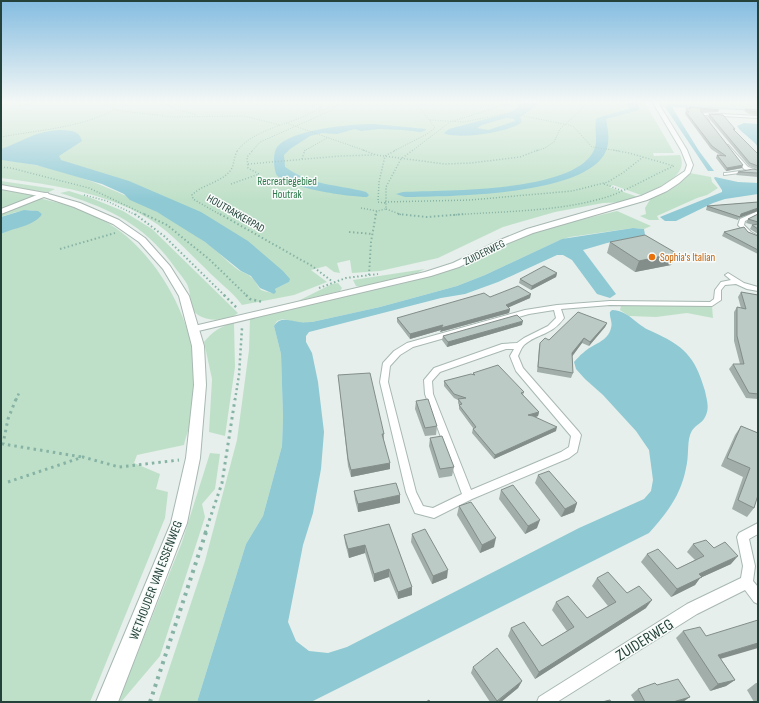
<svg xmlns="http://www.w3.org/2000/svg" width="759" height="703" font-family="'Sofia Sans Condensed',sans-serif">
  <rect width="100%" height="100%" fill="#e6efeb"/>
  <!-- green -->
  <g fill="#bfe0c8">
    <path d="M1 101H630L640 107 636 101H644L673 151 674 153H653L654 156 680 155C690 177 656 188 641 195L613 185 609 187 641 198 628 202 603 203 555 212 503 227 438 258 380 271 352 273 350 260 337 263 340 273 334 272 326 266 311 270 327 282 294 295 242 305C233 292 217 281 206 269 190 254 175 237 157 224 112 193 54 185 1 178V160C72 166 147 201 205 242 218 251 228 263 240 271 244 273 248 274 251 277 255 280 257 285 260 289 263 292 268 291 271 293L275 289 289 282 157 200 41 157H1Z"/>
    <path d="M657 101H758V110L670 104 665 107H661Z"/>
    <path d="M690 173 711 177 712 182 718 188 707 195 697 198 657 216 659 220H649L640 216 646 214 645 208 651 198 682 181Z"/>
    <path d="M1 181 55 189 47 193 1 185Z"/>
    <path d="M1 189 37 196 25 202 1 209Z"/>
    <path d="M69 191 91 198 123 211 152 229 238 313C229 321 208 322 198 315 188 308 192 294 187 284 184 279 180 274 176 269 146 225 109 208 60 193Z"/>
    <path d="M40 199H43C64 204 84 209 103 220 147 244 183 300 192 349 193 358 193 367 193 376 194 389 195 403 192 415 191 425 186 435 184 445L137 455 134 463 160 474 156 489 168 492 165 518 90 702H1V234C15 227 31 225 42 214 29 206 14 213 1 217V214Z"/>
    <path d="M617 211 651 226 644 229 633 228 570 237 558 241 485 275 457 286 380 307 312 322 300 323 283 319 277 321 274 326 281 354 283 417 282 446 263 516 246 544 197 702H158L205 561 237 440 249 350 250 318 405 283 448 271 464 266 513 240 538 230Z"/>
    <path d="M425 269 417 273 362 287 356 286 353 280Z"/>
    <path d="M338 283 342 288 340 291 298 301 332 284Z"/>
    <path d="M641 305 712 306 713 318 687 313 656 317 629 316 620 310 621 306Z"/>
    <path d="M234 323 235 367 225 436 209 432 212 379 204 342C213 331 221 326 234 323Z"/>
    <path d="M210 453 220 454 215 489 202 504 205 517 160 656 121 702H118L182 542Z"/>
  </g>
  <!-- water -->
  <g fill="#8ec9d4" fill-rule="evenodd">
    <path d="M523 101H539L535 107 520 117 522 122C511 132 456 140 444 133L449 129 508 113 516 109ZM506 118 514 119 515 121 488 130 477 128 482 125Z"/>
    <path d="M626 101H636L640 109 636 111 606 119C608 131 611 143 604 155 578 196 449 196 405 197L396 194 403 192C444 190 571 193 593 152 599 141 594 131 596 119L600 117 629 109Z"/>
    <path d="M670 104 758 110V111L673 107V109L699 151 714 171H708L665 107Z"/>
    <path d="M744 123 758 124V147C753 139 740 132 737 126Z"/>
    <path d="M374 124 426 129V130L421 132 403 130 379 129 361 131 355 129 337 134 322 133 310 136 290 149 284 155 285 167C312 186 336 184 366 192L369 195 367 197C351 197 284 188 276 174 275 171 274 165 274 162 274 157 274 152 277 147 292 129 352 124 374 124Z"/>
    <path d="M61 130C71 131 79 130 82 141L59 156 61 160 129 181 201 212 248 241 283 271 290 279 289 282 275 289 276 292 274 294 260 288 251 276 241 271 205 242 157 212 130 200 124 194 102 184 36 165 1 160V149C25 141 34 131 61 130Z"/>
    <path d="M715 177 738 182 758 183V194L725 199 713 203 676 221H665L660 217 722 192V190L714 178Z"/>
    <path d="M24 210 38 211 42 214C35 226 13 228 1 234V217Z"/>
    <path d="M633 228 644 229 645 235 607 243 583 250 616 294 610 298 597 294 572 260 563 255H557L498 282 465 294 441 298 309 332 306 336V342L312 353 318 382 324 432 321 469 313 513 303 545 288 622 296 641 309 651 328 653 347 647 579 528 644 499 651 491 653 480 649 450 636 431 603 395 585 379 576 369 574 362C577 359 580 355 583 353 592 344 608 342 611 328 613 322 609 317 610 312L612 310C628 310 636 325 651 331 684 346 695 356 705 391 706 397 709 405 707 412 703 426 695 422 690 435 687 445 689 457 686 468 681 495 667 513 649 533L311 702H197L246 544 263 516 282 446 283 417 281 354 274 326C281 316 288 321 299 322 303 323 308 322 312 322L380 307 457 286 485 275 562 239Z"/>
  </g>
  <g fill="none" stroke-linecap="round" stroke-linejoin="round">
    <!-- service casing -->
    <g stroke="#a8b8b2" stroke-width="2">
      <g id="service">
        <path d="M701 113 758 116V118L705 115 709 121 707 122Z"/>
        <path d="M726 145H728L748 167 758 170V172L749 170V172H747L724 175V173H726L747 170 744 169 726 147Z"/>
        <path d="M758 211V215L745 221 744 225 751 232 758 236V240L747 234 738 225 740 219Z"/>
        <path d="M728 273 744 283 758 287V291L747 289 736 284 725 285 721 290V300L712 306 610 305 561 309 564 318C551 336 538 333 524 345 521 348 520 352 518 356L523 368 579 432 581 435 577 452 569 458 472 499 434 518 415 513 406 492 380 382 383 363 394 351 407 343 525 310 557 305 610 301 710 302 714 299 715 290 721 282 731 280 725 275ZM554 310 556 318 548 326 524 338 517 343 502 344 434 368 424 380 425 394 462 494 433 508 423 506 416 492 388 382 390 366 400 355 413 347 529 314ZM506 349H514L510 356 516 371 571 436 569 447 561 452 471 490 433 394 432 381 440 372Z"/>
        <path d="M758 523V534L749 539 755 566 753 581 758 587V604L754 602 745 590 697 614 557 702H537L539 697 687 604 741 578 743 566 737 537 739 533Z"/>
      </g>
    </g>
    <!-- minor casing -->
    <g stroke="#a8b8b2" stroke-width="2">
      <g id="minor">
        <path d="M652 101H657L687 150 693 165 690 173 679 183 667 191 647 200 533 233 506 244 459 267 431 276 194 332 190 331 188 329 190 327 194 326 425 272 453 263 500 240 527 229 641 196 661 187 685 171 687 165 681 150Z"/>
        <path d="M42 193H48L49 195 1 214V209Z"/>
      </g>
    </g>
    <!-- tertiary casing -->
    <g stroke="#a8b8b2" stroke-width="2">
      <path id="tertiary" d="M1 185 45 193 80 203 119 220 145 238 170 266 189 296 204 346 206 385 200 458 187 523 118 702H96L171 523 186 458 194 385 192 346 179 296 163 269 139 242 113 224 74 207 44 197 1 189Z"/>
    </g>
    <!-- path-far5 -->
    <g stroke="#86b3a5" stroke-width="1" stroke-dasharray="1 1.5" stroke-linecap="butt">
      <path d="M106 101 114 110"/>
      <path d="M163 101 172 108 197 115"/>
      <path d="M19 106 42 101"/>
      <path d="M319 111 352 101"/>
      <path d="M430 120 464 122 509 113 573 126 592 147 619 151"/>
      <path d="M286 123 366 151"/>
      <path d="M1 137C38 130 80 128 114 110L173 117 244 116 280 125"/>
      <path d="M237 151C258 124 303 125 329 101"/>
      <path d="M252 151 260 142 330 111 338 105 340 101"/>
      <path d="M304 151 327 138"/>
      <path d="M394 151 427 134 435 128 415 101"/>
      <path d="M412 151 450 122 498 107 508 101"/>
      <path d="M536 151 545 148 554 142 560 129 579 112 587 101"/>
    </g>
    <!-- path-far4 -->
    <g stroke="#86b3a5" stroke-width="1.5" stroke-dasharray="1 2" stroke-linecap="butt">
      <path d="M363 150 376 155 445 164 471 163 520 157 538 150"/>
      <path d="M302 159 305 150"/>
      <path d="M248 164 341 156 374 155"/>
      <path d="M1 167 11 168 89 188 146 215"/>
      <path d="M231 184 259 174 248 168 247 157 253 150"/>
      <path d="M604 184 623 191"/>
      <path d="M84 195 107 201 136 215"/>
      <path d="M385 202 470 200 572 191 608 182 624 172 643 157"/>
      <path d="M385 203 378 202 379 182 385 156 396 150"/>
      <path d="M361 208 377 211 386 209V187L401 159 413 150"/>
      <path d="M386 209 402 215"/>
      <path d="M221 215 193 199 192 195C203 184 220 183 230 171 235 165 233 157 238 150"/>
      <path d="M375 215 377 211"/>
      <path d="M453 215C505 211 561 212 610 196 632 188 653 175 674 166L629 153 613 150"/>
    </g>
    <!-- path-far3 -->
    <g stroke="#86b3a5" stroke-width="2" stroke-dasharray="1.5 2.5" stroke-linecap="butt">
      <path d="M135 214 164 236 225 296"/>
      <path d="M144 214 167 225 210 260 247 296"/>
      <path d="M220 214 312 266 333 282"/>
      <path d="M398 214 427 217 465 214"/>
      <path d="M349 232 373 234"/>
      <path d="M60 249 115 233"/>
      <path d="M369 275 371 242 376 214"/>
      <path d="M319 288 346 278 378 274"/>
    </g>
    <!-- path-far2 -->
    <g stroke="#86b3a5" stroke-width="2.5" stroke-dasharray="2 3" stroke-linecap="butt">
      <path d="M224 295 238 309"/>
      <path d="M246 295 250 299 263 302"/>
      <path d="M16 400 19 393"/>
      <path d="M235 400 239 375 242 328"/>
    </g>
    <!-- path-far1 -->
    <g stroke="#86b3a5" stroke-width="3" stroke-dasharray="2.5 4" stroke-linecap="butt">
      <path d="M16 399 8 419 3 444 82 457"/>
      <path d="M8 482 83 457 119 467 179 460"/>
      <path d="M205 533 222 483 235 399"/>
    </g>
    <!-- path -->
    <path stroke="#86b3a5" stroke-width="4" stroke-dasharray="3 5" stroke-linecap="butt" d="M150 702 206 532"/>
    <!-- service -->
    <use href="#service" fill="#fff" fill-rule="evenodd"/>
    <!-- minor -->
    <use href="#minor" fill="#fff" fill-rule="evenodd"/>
    <!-- tertiary -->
    <use href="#tertiary" fill="#fff" fill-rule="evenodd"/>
  </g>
  <!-- wall -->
  <g fill="#a1aea9">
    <path d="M689 107 719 110 718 112H701L742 168 726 171 716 158 717 155H720L711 149 685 114 686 108 689 109Z"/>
    <path d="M745 109 758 110V115L749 114 744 111Z"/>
    <path d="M709 114 735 129V131L758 154V169L749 166 708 117Z"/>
    <path d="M758 170V177L736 175 738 172Z"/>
    <path d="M758 202 739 218 738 220 706 210 707 206Z"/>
    <path d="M758 214V234L750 229 752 225H754L746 223 748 219Z"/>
    <path d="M724 232H748L758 236V254L722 236Z"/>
    <path d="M610 242 676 253 671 265 635 272 607 253Z"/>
    <path d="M557 273 556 277 531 290 519 283 520 279Z"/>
    <path d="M741 292 758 295V399L746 398 729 369 733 364H740L734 341V312L737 307 741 308 738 297Z"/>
    <path d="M490 297 530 298 508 307 510 309 509 313 440 332 441 330 410 339 397 322V318Z"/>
    <path d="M607 323 605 327 589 346 582 343 572 356 573 373 571 378 537 372 539 347 540 343 549 340Z"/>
    <path d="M522 325 447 347 442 340 443 336Z"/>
    <path d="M473 373 524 392 523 395 539 412 538 416 536 417 556 431 494 459 472 433 473 428 459 409V405L458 403V400L454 398 444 386V381L473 374Z"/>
    <path d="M339 382 384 434V441L390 469 351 477 348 466Z"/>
    <path d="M416 401 437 426 436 435 425 436 415 409Z"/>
    <path d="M741 426 758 433 754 508 747 517 732 509 743 477 721 466 735 435Z"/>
    <path d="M430 438 454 467 452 476 439 478 429 446Z"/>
    <path d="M538 475 577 503 574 512 561 517 535 483Z"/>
    <path d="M501 490 537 528 525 534 499 499Z"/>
    <path d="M354 491 400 503 358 512 355 500Z"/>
    <path d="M459 506 494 547 480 553 457 515Z"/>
    <path d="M389 524 412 587V595L398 599 389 577 374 582 365 553 349 558 345 543 344 535Z"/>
    <path d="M412 534 447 578 432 584 411 542Z"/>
    <path d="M693 544 714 548 731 564 700 578 695 585 671 597 641 562 647 554 677 569 695 560 687 552Z"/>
    <path d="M597 578 627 593 646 608 535 679 508 636 511 628 542 646 567 631 552 610 556 602 587 618 608 606 592 586Z"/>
    <path d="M683 631 721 659 735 680 726 686 710 691 676 638Z"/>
    <path d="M473 667 522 681 518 688 501 702H490L471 673Z"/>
    <path d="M756 683H758V702H754L747 690Z"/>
    <path d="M638 689 683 702H635L631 695Z"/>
  </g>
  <!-- shaded-wall -->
  <g fill="#838d89">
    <path d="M743 165 742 168 726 171 727 168Z"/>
    <path d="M758 208V211L739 218 741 214Z"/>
    <path d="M676 253 671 265 635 272 639 261Z"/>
    <path d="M557 273 556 277 531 290 532 286Z"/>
    <path d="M531 294 530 298 505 309 506 305Z"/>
    <path d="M510 309 509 313 440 332 441 330 410 339V334L443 325Z"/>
    <path d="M523 321 522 325 447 347 448 342Z"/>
    <path d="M607 323 605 327 589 346 590 342Z"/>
    <path d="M584 338 582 343 571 358 572 353Z"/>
    <path d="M539 412 538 416 527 420 528 415Z"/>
    <path d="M557 427 556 431 494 459 495 455Z"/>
    <path d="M390 463V469L351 477V470Z"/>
    <path d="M400 495V503L358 512V504Z"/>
    <path d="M577 503 574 512 561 517 565 509Z"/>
    <path d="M540 520 537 528 525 534 528 526Z"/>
    <path d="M496 538 494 547 480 553 482 545Z"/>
    <path d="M365 545V553L349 558 348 549Z"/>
    <path d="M738 556 731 564 700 578 695 585 671 597 677 589 699 574Z"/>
    <path d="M389 569V577L374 582V574Z"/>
    <path d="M448 570 447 578 432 584 433 576Z"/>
    <path d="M412 587V595L398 599V592Z"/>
    <path d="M652 600 646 608 535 679 539 672Z"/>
    <path d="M758 643V648L710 662 718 655Z"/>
    <path d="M735 680 726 686 710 691 718 684Z"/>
    <path d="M522 681 518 688 501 702H497Z"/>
    <path d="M690 697 683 702H673Z"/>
  </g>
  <!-- building -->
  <g fill="#bbcac4" stroke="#838d89">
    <path d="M689 107 719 110 702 109 700 110 743 165 727 168 717 155 726 156 712 146 686 112H689L686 108 691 109Z"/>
    <path d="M745 109 758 110V112L751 111Z"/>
    <path d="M709 114 723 115 735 129H733L758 154V166L750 163Z"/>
    <path d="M753 169 758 170V173L738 172Z"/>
    <path d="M758 202V208L741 214 740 217 707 206Z"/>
    <path d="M758 214V222L748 219Z"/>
    <path d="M758 224V229L752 225Z"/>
    <path d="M744 227 748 232 758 236V250L724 232Z"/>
    <path d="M645 235 676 253 639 261 610 242Z"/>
    <path d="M544 266 557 273 532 286 520 279Z"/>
    <path d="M518 286 531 294 506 305 510 309 441 328 443 325 410 334 397 318 484 293 490 297Z"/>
    <path d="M741 292 758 295V394L749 393 733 364H744L737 336V307L746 309Z"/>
    <path d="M578 312 607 323 590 342 584 338 572 353 573 373 538 367 540 343 545 338 549 340Z"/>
    <path d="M517 315 523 321 448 342 443 336Z"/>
    <path d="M498 365 524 392 521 393 539 412 528 415 533 416 557 427 495 455 473 429 476 427 459 405 462 404 458 399 466 398 454 394 444 381 471 374 475 375 473 373Z"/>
    <path d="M370 373 384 434H382L390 463 351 470 348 459 338 375Z"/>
    <path d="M428 399 437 426 425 428 416 401Z"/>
    <path d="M741 426 758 433V495L754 508 738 500 750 468 727 458Z"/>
    <path d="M442 436 454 467 440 469 430 438Z"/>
    <path d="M549 471 577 503 565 509 538 475Z"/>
    <path d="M396 483 400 495 358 504 354 491Z"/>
    <path d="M513 485 540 520 528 526 501 490Z"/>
    <path d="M471 502 496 538 482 545 459 506Z"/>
    <path d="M389 524 412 587 398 592 389 569 374 574 365 545 348 549 344 535Z"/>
    <path d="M425 529 448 570 433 576 412 534Z"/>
    <path d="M706 540 714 548 725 542 738 556 699 574 702 577 677 589 647 554 658 549 677 569 704 556 693 544Z"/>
    <path d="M608 572 627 593 639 586 652 600 539 672 511 628 524 622 542 646 574 627 556 602 568 596 587 618 616 602 597 578Z"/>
    <path d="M758 620V643L718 655 735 680 718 684 683 631 700 627 706 636Z"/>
    <path d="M497 648 522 681 497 701 473 667Z"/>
    <path d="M678 679 690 697 673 702H645L638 689 655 683 657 685Z"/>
    <path d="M429 700 430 702H426Z"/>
    <path d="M610 700 611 702H602Z"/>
  </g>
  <!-- sky -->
  <linearGradient id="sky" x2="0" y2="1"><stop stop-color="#84bce0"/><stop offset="0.51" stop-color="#f4f8f6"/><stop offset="1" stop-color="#f4f8f6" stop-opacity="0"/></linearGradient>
  <rect width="759" height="200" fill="url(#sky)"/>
  <!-- markers -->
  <circle fill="#e8710a" stroke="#f7fbf9" stroke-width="1.5" cx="652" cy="257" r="4"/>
  <g text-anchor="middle" stroke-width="3" stroke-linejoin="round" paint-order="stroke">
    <!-- far-park labels -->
    <g font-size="11" fill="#2d7a4b" stroke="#f7fbf9">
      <text x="287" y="185">Recreatiegebied<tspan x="287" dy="13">Houtrak</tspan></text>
    </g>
    <!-- far-street labels -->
    <g font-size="11" fill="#24423a" stroke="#f7fbf9">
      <text transform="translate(236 213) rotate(30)" y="4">HOUTRAKKERPAD</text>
      <text transform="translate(484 252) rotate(-26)" y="4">ZUIDERWEG</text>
    </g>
    <!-- far-food labels -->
    <g font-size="11" fill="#c56008" stroke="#f7fbf9" text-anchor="start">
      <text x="660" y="261">Sophia's Italian</text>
    </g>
    <!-- street labels -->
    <g font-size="13" fill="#24423a" stroke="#f7fbf9">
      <text transform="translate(155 580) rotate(-69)" y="5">WETHOUDER VAN ESSENWEG</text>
    </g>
    <!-- near-street labels -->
    <g font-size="16" fill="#24423a" stroke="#f7fbf9">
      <text transform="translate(644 639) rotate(-32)" y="6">ZUIDERWEG</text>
    </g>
  </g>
  <!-- border -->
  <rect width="759" height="703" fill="none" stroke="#24423a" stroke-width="4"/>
</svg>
